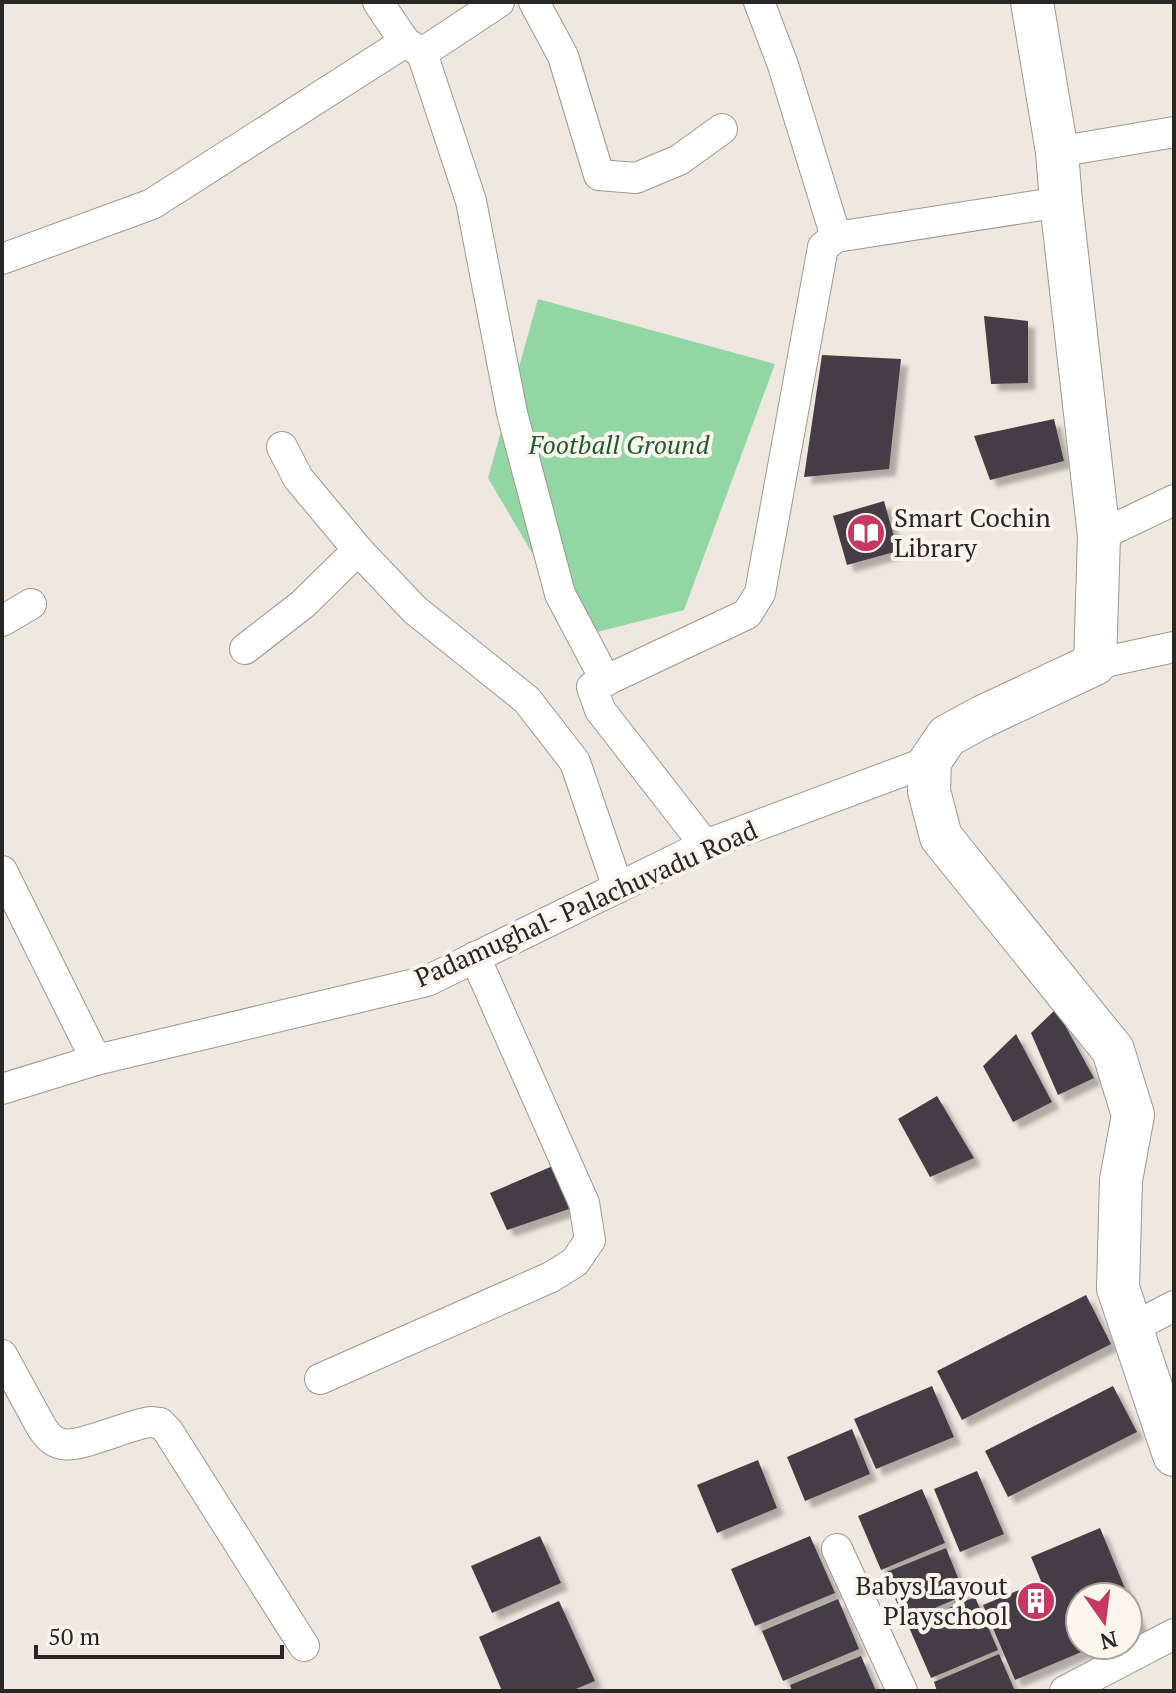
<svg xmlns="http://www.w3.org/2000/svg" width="1176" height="1693" font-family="'PT Serif',serif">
  <defs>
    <filter id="shadow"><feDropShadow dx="7" dy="7" stdDeviation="2" flood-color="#0004"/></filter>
  </defs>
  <rect width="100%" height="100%" fill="#eee8e0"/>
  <!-- green -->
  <path fill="#92d6a4" d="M538 299 775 364 684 610 581 636 488 478Z"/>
  <!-- building -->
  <g fill="#443e44" filter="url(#shadow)">
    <path d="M984 316 1028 321V383L991 384Z"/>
    <path d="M822 355 901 359 889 469 804 477Z"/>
    <path d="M1054 419 1064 461 990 480 974 436Z"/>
    <path d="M884 501 898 551 847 565 833 516Z"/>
    <path d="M1056 1009 1094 1078 1058 1095 1031 1033Z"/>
    <path d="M1016 1034 1052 1102 1013 1122 983 1066Z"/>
    <path d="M937 1096 974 1158 930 1177 898 1119Z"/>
    <path d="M555 1165 572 1208 507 1230 490 1193Z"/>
    <path d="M1086 1295 1111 1344 962 1420 937 1371Z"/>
    <path d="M932 1386 954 1437 876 1469 854 1419Z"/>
    <path d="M1113 1386 1137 1432 1008 1497 985 1451Z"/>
    <path d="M852 1429 870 1474 805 1501 787 1457Z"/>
    <path d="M758 1460 777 1508 717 1533 697 1485Z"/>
    <path d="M977 1471 1004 1534 960 1552 934 1489Z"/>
    <path d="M922 1489 945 1543 881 1570 858 1516Z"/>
    <path d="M1100 1528 1141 1627 1128 1632V1597H1080V1645H1098L1015 1680 983 1605 1041 1581 1031 1557Z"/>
    <path d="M540 1536 561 1583 492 1613 471 1566Z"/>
    <path d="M810 1536 835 1593 755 1626 731 1569Z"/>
    <path d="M946 1548 965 1595 905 1621 884 1573Z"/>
    <path d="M975 1597 998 1650 931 1678 908 1625Z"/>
    <path d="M838 1599 859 1649 783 1681 762 1631Z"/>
    <path d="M559 1601 595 1681 571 1691H502L479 1637Z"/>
    <path d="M999 1654 1015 1691H937L934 1682Z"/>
    <path d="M861 1656 876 1691H792L790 1685Z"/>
  </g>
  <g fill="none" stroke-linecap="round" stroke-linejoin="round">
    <!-- minor casing -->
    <g stroke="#9d9790" stroke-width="32">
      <g id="minor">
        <path d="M378 2 405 42"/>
        <path d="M499 2 422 53 471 201 512 413 560 594 606 681"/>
        <path d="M534 2 563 56 599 175 636 178 679 160 722 129"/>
        <path d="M759 2 783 65 836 237"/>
        <path d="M1057 152 1174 132"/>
        <path d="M2 259 152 204 405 42 422 53"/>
        <path d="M282 447 298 478 358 550 415 610 527 700 575 762 618 888"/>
        <path d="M1099 536 1174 500"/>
        <path d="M2 621 31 604"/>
        <path d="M245 649 303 604 358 550"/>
        <path d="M1095 664 1174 647"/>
        <path d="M705 845 600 710 592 687 747 614 760 593 823 247 836 237 1061 202"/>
        <path d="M2 871 96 1060"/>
        <path d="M2 1089 96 1060 427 981 705 845 930 761"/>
        <path d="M1130 1329 1174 1306"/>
        <path d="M2 1355 42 1428C47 1435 52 1442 62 1444 81 1448 127 1425 150 1422L160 1423 168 1431 304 1646"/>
        <path d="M320 1379 551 1277 575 1262 590 1240 584 1203 475 957"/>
        <path d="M837 1549 902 1691"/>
        <path d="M1065 1691 1174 1634"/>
      </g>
    </g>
    <!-- secondary casing -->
    <g stroke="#9d9790" stroke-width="44">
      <path id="secondary" d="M1032 2 1057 152 1061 202 1099 536 1095 664 982 717 947 736 930 761 929 791 941 837 1113 1050 1133 1115 1121 1180 1118 1288 1174 1455"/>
    </g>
    <!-- minor -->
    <use href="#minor" stroke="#fff" stroke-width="30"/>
    <!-- secondary -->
    <use href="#secondary" stroke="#fff" stroke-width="42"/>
  </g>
  <!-- icons -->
  <defs>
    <g id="library-disc" transform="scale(2)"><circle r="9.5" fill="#c63762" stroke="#fbf5ed"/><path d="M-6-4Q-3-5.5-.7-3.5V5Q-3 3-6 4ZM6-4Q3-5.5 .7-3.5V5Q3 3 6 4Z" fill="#fff"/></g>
    <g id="building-disc" transform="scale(2)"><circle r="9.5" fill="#c63762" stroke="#fbf5ed"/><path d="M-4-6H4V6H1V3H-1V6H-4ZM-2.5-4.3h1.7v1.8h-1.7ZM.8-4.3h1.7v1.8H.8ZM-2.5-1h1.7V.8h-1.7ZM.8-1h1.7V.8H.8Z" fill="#fff"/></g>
  </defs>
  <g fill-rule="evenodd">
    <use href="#library-disc" x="866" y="533"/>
    <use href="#building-disc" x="1036" y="1601"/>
  </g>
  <g text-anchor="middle" stroke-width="8" stroke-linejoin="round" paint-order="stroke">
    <!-- park labels -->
    <g font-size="26" font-style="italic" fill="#1c5d34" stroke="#fbf5ed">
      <text x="619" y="454">Football Ground</text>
    </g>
    <!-- poi labels -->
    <g font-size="26" fill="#292724" stroke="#fbf5ed" text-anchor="start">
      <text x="894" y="527">Smart Cochin<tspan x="894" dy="30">Library</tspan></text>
      <text x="1008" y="1595" text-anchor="end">Babys Layout<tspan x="1008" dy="30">Playschool</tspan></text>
    </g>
    <!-- street labels -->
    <g font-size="26" fill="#292724" stroke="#fbf5ed">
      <text transform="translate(586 904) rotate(-24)" y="9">Padamughal- Palachuvadu Road</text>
    </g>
  </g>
  <!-- border -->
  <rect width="1176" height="1693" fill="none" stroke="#292724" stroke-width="8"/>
  <!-- north arrow -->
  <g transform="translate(1104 1621) rotate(166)"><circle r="38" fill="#fbf5ed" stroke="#a7a39d" stroke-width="2"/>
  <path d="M0-6L14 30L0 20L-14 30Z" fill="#c63762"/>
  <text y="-12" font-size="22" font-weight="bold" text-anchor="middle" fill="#292724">N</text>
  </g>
  <!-- scale -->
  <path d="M36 1645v12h246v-12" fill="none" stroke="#292724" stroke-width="4"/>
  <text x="48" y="1645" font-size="24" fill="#292724" stroke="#fbf5ed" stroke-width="6" paint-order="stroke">50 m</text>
</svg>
